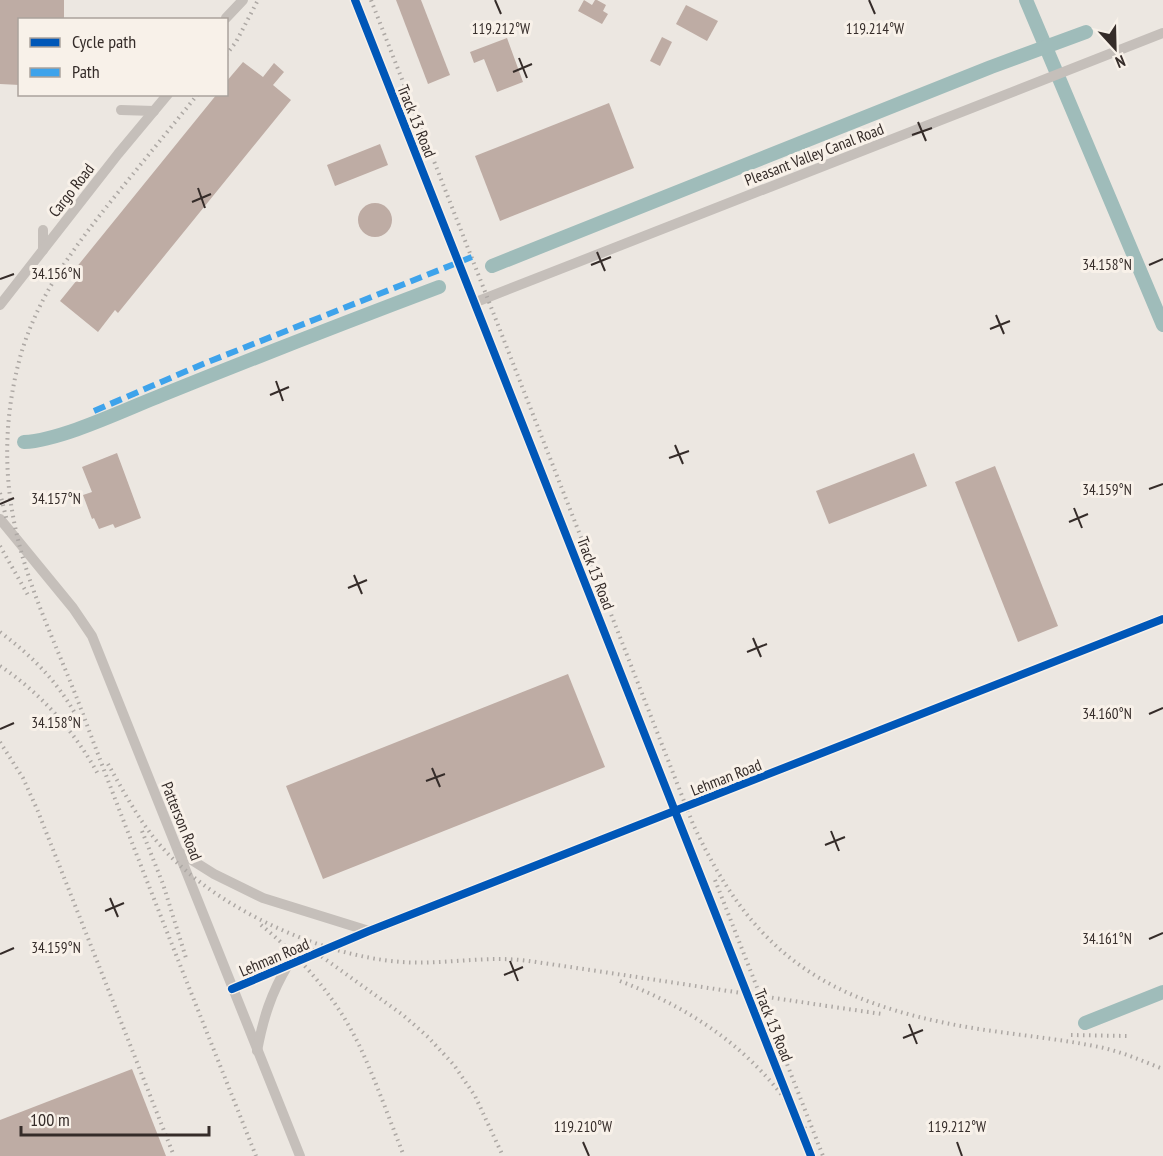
<svg xmlns="http://www.w3.org/2000/svg" width="1163" height="1156" font-family="'PT Sans Narrow',sans-serif">
  <rect width="100%" height="100%" fill="#ece7e1"/>
  <g fill="none" stroke-linecap="round" stroke-linejoin="round">
    <!-- canal -->
    <g stroke="#9fbcba" stroke-width="14">
      <path d="M1026 0 1163 325"/>
      <path d="M492 266 991 67 1086 32"/>
      <path d="M24 442C62 440 124 410 162 395 254 358 346 322 439 287"/>
      <path d="M1085 1023 1163 992"/>
    </g>
  </g>
  <!-- building -->
  <g fill="#beaca4">
    <path d="M0 0H64V20H20V85L0 84Z"/>
    <path d="M396 0H421L450 75 428 84Z"/>
    <path d="M584 0 592 5 595 0H597L606 5 603 11 608 14 602 24 578 11Z"/>
    <path d="M686 5 718 21 707 41 676 24Z"/>
    <path d="M662 37 672 42 660 66 650 61Z"/>
    <path d="M507 38 523 82 497 92 484 59 474 63 470 52Z"/>
    <path d="M243 62 263 77 274 63 284 72 273 85 291 100 118 313 115 310 98 332 60 301 77 280 71 274 217 94H226V82Z"/>
    <path d="M609 103 634 168 500 221 475 156Z"/>
    <path d="M380 144 388 165 335 186 327 165Z"/>
    <circle cx="375" cy="220" r="17"/>
    <path d="M117 453 141 518 115 528 113 524 99 529 94 518 92 519 83 495 92 492 82 467Z"/>
    <path d="M914 453 927 486 829 524 816 491Z"/>
    <path d="M995 466 1058 626 1018 642 955 482Z"/>
    <path d="M568 674 605 767 323 879 286 786Z"/>
    <path d="M132 1069 166 1156H0V1120Z"/>
  </g>
  <g fill="none" stroke-linecap="round" stroke-linejoin="round">
    <!-- street -->
    <g stroke="#c5bfba" stroke-width="10">
      <path d="M355 0 811 1156"/>
      <path d="M226 18 243 0"/>
      <path d="M121 110 154 111"/>
      <path d="M43 250V230"/>
      <path d="M476 302 1163 33"/>
      <path d="M0 305 118 154 168 94"/>
      <path d="M0 519 73 608 92 636 300 1156"/>
      <path d="M179 852 214 874 263 898 369 931"/>
      <path d="M232 989 369 931 1163 619"/>
      <path d="M257 1051C263 1019 271 993 288 965"/>
    </g>
    <!-- rail -->
    <g stroke="#ada8a4" stroke-width="4" stroke-dasharray="1.5 4.5" stroke-linecap="butt">
      <path d="M371 0 693 824C748 943 813 995 941 1022 991 1033 1043 1036 1094 1046 1118 1050 1140 1060 1163 1069"/>
      <path d="M226 55 236 42 258 0"/>
      <path d="M198 94C172 126 146 158 120 190 79 241 40 290 21 354 6 407 3 462 13 516 25 584 57 645 81 709 137 859 197 1007 256 1156"/>
      <path d="M0 493 7 521"/>
      <path d="M0 546 28 595"/>
      <path d="M0 632C32 656 56 680 76 715"/>
      <path d="M0 666C40 692 75 732 98 774"/>
      <path d="M0 742 23 778 37 809 174 1156"/>
      <path d="M108 764C121 787 135 813 151 834 203 903 317 956 402 962 444 965 487 955 529 961 647 978 764 997 882 1014"/>
      <path d="M142 831 163 884 186 958"/>
      <path d="M715 880 823 1156"/>
      <path d="M261 925C303 959 338 1000 361 1049 377 1084 390 1121 404 1156"/>
      <path d="M307 946 403 1015 428 1037 454 1065 475 1096 503 1156"/>
      <path d="M620 981C700 1012 761 1056 806 1130"/>
      <path d="M1071 1035 1127 1036"/>
    </g>
    <!-- quiet -->
    <path stroke="#3ea3eb" stroke-width="6" stroke-dasharray="12 6" stroke-linecap="butt" d="M94 411 203 364 472 257"/>
    <!-- cycleway casing -->
    <g stroke="#f8f1e9" stroke-width="11">
      <g id="cycleway">
        <path d="M355 0 811 1156"/>
        <path d="M232 989 369 931 1163 619"/>
      </g>
    </g>
    <!-- cycleway -->
    <use href="#cycleway" stroke="#0057b8" stroke-width="8"/>
  </g>
  <!-- ticks -->
  <path fill="none" stroke="#352c29" stroke-width="2" d="M495 0 501 14M869 0 875 14M519 58 527 78M513 72 532 64M918 122 926 141M912 135 932 128M198 188 205 208M192 202 211 194M597 252 605 271M591 265 611 257M1149 265 1163 259M0 279 14 274M996 315 1004 334M990 329 1010 321M276 381 283 401M270 395 289 387M675 445 683 464M669 458 689 451M1149 489 1163 484M0 504 14 498M1074 508 1082 528M1069 522 1088 514M354 575 362 594M348 588 367 580M753 638 761 657M747 652 767 644M1149 714 1163 708M0 729 14 723M432 768 440 787M426 781 445 774M831 831 839 851M825 845 845 837M110 898 118 917M105 911 124 903M1149 939 1163 933M0 954 14 948M510 961 518 981M504 975 523 967M909 1024 917 1044M903 1038 923 1030M583 1142 589 1156M957 1142 962 1156"/>
  <g text-anchor="middle" stroke-width="6" stroke-linejoin="round" paint-order="stroke">
    <!-- street labels -->
    <g font-size="16" fill="#352c29" stroke="#f8f1e9">
      <text transform="translate(417 121) rotate(68)" y="6">Track 13 Road</text>
      <text transform="translate(814 154) rotate(-21)" y="6">Pleasant Valley Canal Road</text>
      <text transform="translate(71 190) rotate(-52)" y="6">Cargo Road</text>
      <text transform="translate(596 573) rotate(69)" y="6">Track 13 Road</text>
      <text transform="translate(726 777) rotate(-21)" y="6">Lehman Road</text>
      <text transform="translate(182 821) rotate(68)" y="6">Patterson Road</text>
      <text transform="translate(274 957) rotate(-23)" y="6">Lehman Road</text>
      <text transform="translate(774 1025) rotate(68)" y="6">Track 13 Road</text>
    </g>
  </g>
  <g font-size="15" text-anchor="middle" fill="#352c29" stroke="#f8f1e9" stroke-width="6" stroke-linejoin="round" paint-order="stroke">
    <text x="501" y="34">119.212°W</text>
    <text x="875" y="34">119.214°W</text>
    <text x="1107" y="270">34.158°N</text>
    <text x="56" y="279">34.156°N</text>
    <text x="1107" y="495">34.159°N</text>
    <text x="56" y="504">34.157°N</text>
    <text x="1107" y="719">34.160°N</text>
    <text x="56" y="728">34.158°N</text>
    <text x="1107" y="944">34.161°N</text>
    <text x="56" y="953">34.159°N</text>
    <text x="583" y="1132">119.210°W</text>
    <text x="957" y="1132">119.212°W</text>
  </g>
  <!-- legend -->
  <rect x="18" y="18" width="210" height="78" fill="#f8f1e9" stroke="#aaa29c" stroke-width="1.5"/>
  <rect x="30" y="38" width="30" height="9" fill="#0057b8" stroke="#aaa29c" stroke-width="1.5"/>
  <text x="72" y="48" font-size="18" fill="#352c29">Cycle path</text>
  <rect x="30" y="68" width="30" height="9" fill="#3ea3eb" stroke="#aaa29c" stroke-width="1.5"/>
  <text x="72" y="78" font-size="18" fill="#352c29">Path</text>
  <!-- north arrow -->
  <g transform="translate(1115 48) rotate(158)" stroke="#f8f1e9" stroke-width="4.5" paint-order="stroke">
  <path d="M0-4.5L10 22L0 15L-10 22Z" fill="#352c29"/>
  <text y="-9" font-size="16" font-weight="bold" text-anchor="middle" fill="#352c29">N</text>
  </g>
  <!-- scale -->
  <path d="M21 1126v9h188v-9" fill="none" stroke="#352c29" stroke-width="3"/>
  <text x="30" y="1126" font-size="18" fill="#352c29" stroke="#f8f1e9" stroke-width="4.5" paint-order="stroke">100 m</text>
</svg>
